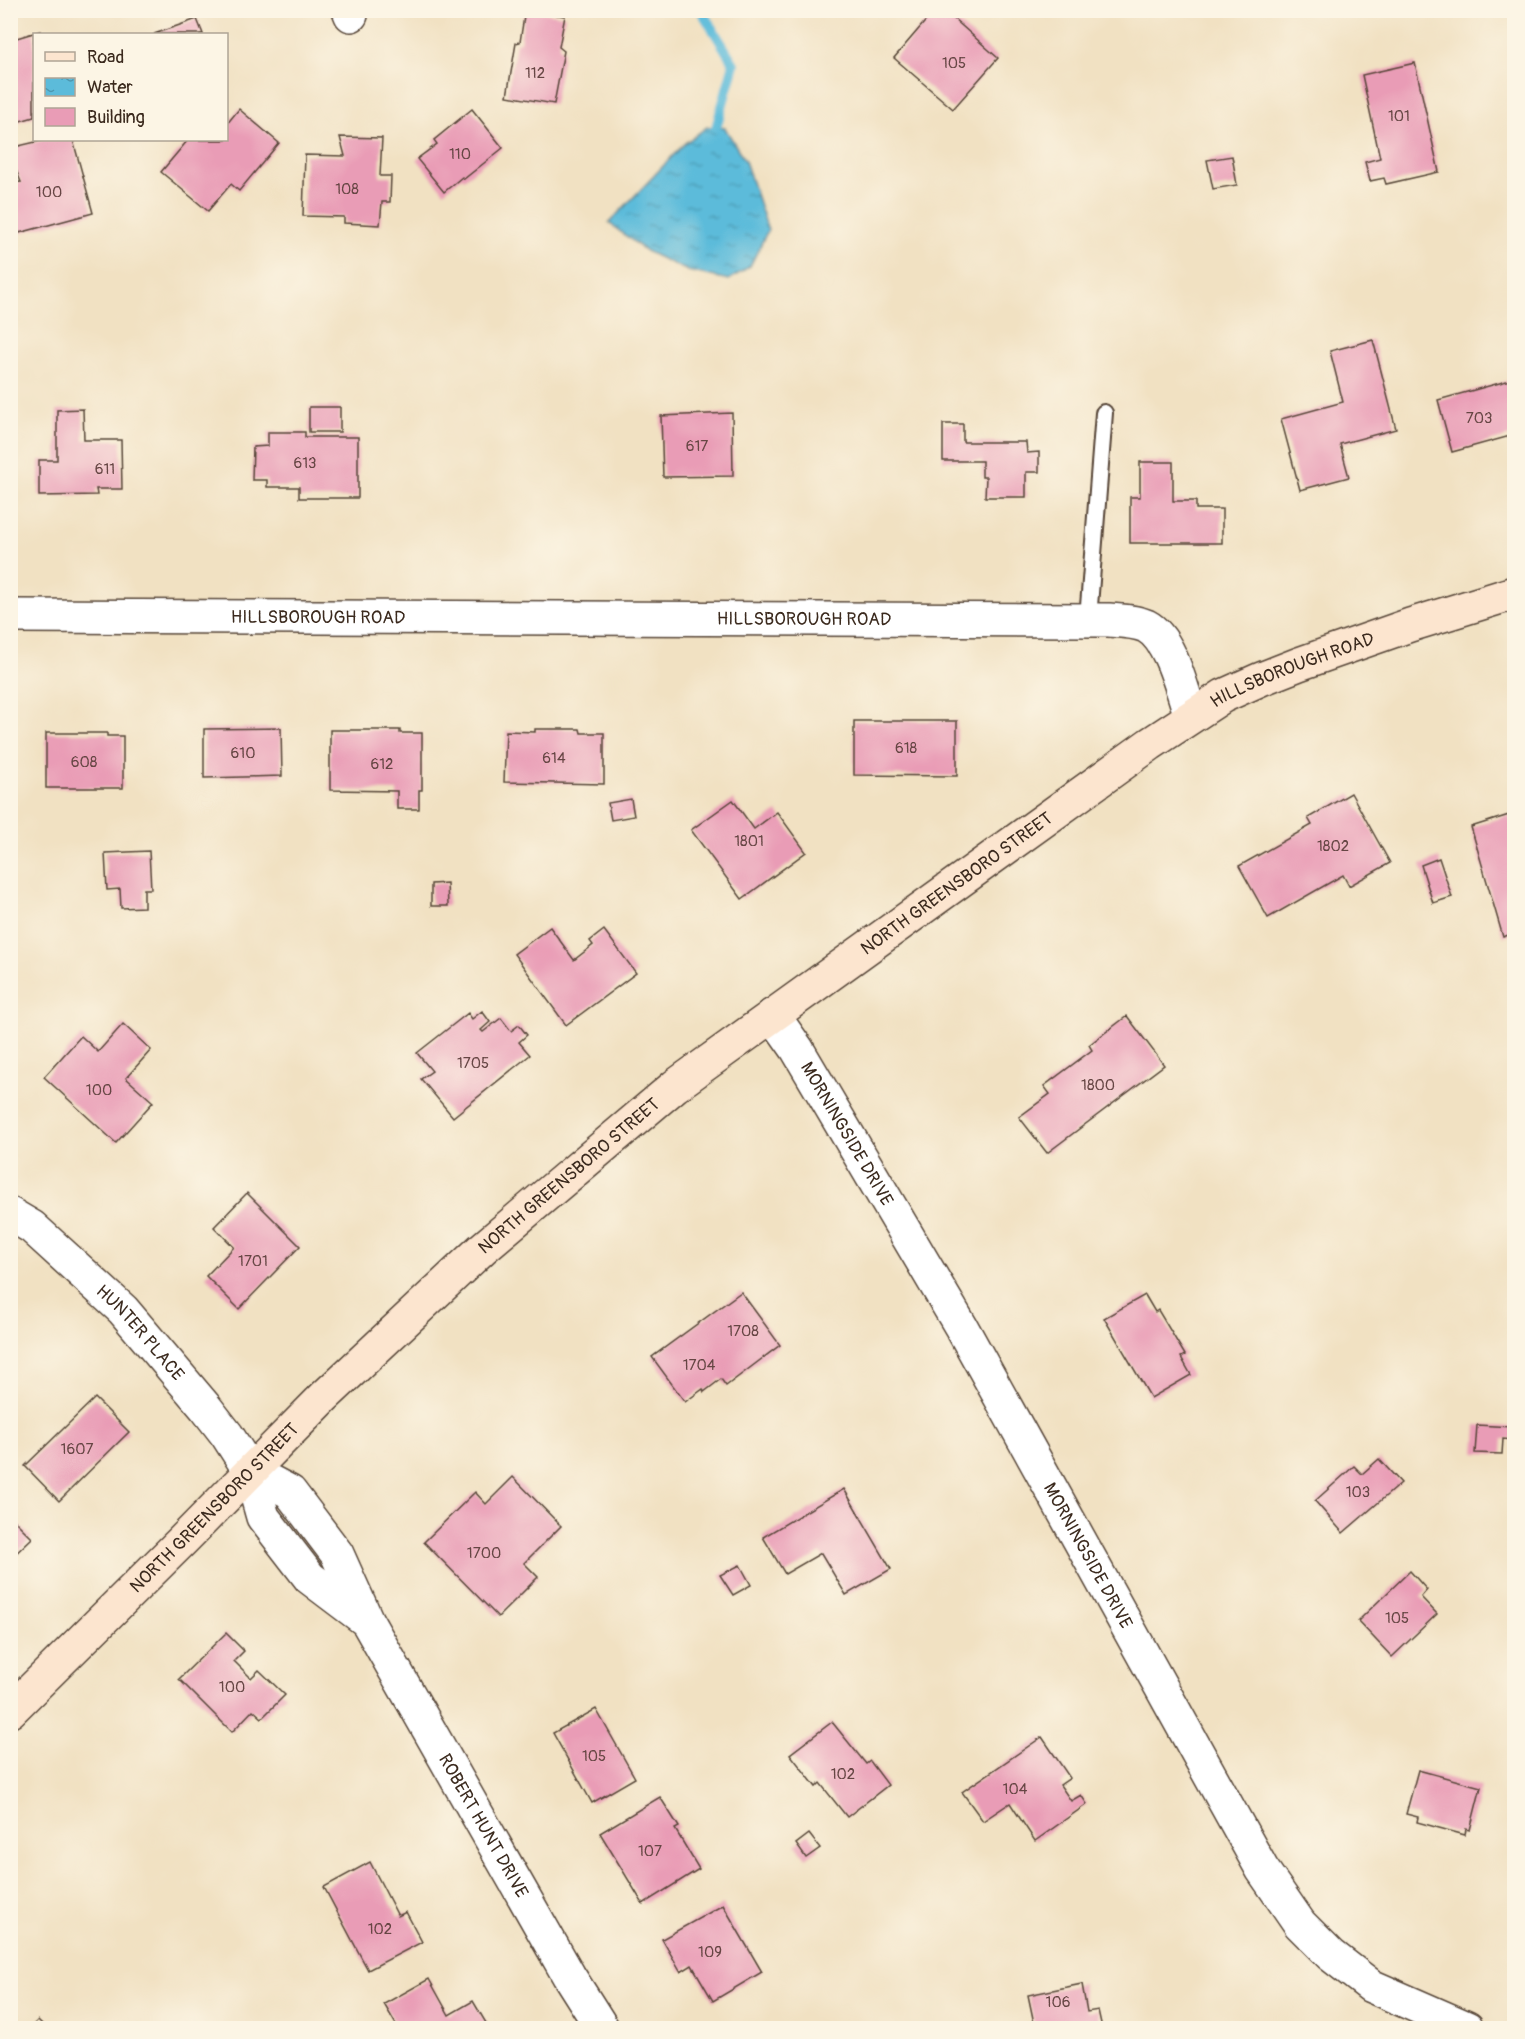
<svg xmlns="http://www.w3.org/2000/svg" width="1525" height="2039" font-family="Pangolin,sans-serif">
  <defs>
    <pattern id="water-ripples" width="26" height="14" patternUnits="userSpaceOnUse" patternTransform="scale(1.5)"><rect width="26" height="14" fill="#5cbbda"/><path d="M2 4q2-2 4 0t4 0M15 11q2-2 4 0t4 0" fill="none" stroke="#4d98b0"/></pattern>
  </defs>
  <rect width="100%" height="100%" fill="#fcf5e5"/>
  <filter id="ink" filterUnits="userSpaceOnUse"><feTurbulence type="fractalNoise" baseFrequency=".0167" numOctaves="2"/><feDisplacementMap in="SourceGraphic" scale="12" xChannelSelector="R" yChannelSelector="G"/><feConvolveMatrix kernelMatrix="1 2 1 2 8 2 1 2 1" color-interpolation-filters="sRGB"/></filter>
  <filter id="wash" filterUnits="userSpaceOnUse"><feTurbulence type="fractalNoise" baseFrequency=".008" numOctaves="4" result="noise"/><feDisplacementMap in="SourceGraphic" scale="24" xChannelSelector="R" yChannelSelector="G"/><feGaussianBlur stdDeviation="1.35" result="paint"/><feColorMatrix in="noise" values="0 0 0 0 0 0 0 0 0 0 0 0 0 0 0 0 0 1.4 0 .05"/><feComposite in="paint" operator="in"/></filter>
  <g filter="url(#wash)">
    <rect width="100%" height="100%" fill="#f1e1c2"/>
    <!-- water -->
    <path fill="url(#water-ripples)" stroke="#4c727c" stroke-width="1.5" d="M707 127 725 128 745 161 768 230 750 266 729 280 688 271 646 251 609 223 685 143Z"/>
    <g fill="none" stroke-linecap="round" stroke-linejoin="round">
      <!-- stream -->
      <path stroke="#5cbbda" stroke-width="10" d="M701 10 734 64 716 128"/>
    </g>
    <g id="blocks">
      <!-- building -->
      <g fill="#e99cb6">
        <path d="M525 10 565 16 559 47 564 51 554 104 507 96 516 43 520 42Z"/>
        <path d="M935 10H944L998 58 953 109 894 58Z"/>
        <path d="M197 19 203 34H154Z"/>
        <path d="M40 31 41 34H34V117L10 124V40Z"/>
        <path d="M1415 63 1439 172 1386 184 1384 178 1370 181 1365 162 1380 158 1362 75Z"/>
        <path d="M239 109 279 143 239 191 231 184 208 211 161 172 188 140H226V125Z"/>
        <path d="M472 109 503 148 464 179 462 177 444 192 417 159 437 144 434 140Z"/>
        <path d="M340 137 382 138 380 176H391L390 202H382L380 225 344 223V217L303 216 305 155 345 156Z"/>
        <path d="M44 140H73L93 213 19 233 10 201V183L21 182 10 155V148Z"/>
        <path d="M1232 156 1237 185 1213 189 1207 160Z"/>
        <path d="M1373 340 1396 429 1340 444 1349 477 1300 490 1281 419 1343 402 1330 351Z"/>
        <path d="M1514 379V435L1452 452 1438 400Z"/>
        <rect x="309" y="407" width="31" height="25"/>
        <path d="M83 409 84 440H121L122 489H96L97 495 39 496V460H57V410Z"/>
        <path d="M732 413 733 476 663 477 661 416Z"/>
        <path d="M943 424H963V442H1026L1027 453 1039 452V472H1026V497H985L986 477H982V461H943Z"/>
        <path d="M268 432H305V437H358V498H299V487H267V480H252L253 447 268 446Z"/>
        <path d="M1140 462H1173V501H1196V509H1222V543H1130V497H1140Z"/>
        <path d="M854 721H957V776L854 775Z"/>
        <path d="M281 728 282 776 204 778V729Z"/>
        <path d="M535 729H580L581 733H604V784L504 782 506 731 535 732Z"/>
        <path d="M330 730H400V733H422V790H419V809H397V791L330 790Z"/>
        <path d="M46 733H107V736H123V788H46Z"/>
        <path d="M1351 793 1390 863 1349 886 1343 875 1268 918 1239 866 1312 825 1308 818Z"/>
        <path d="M631 799 634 816 611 820 608 803Z"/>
        <path d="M733 800 754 829 777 812 806 852 742 899 691 830Z"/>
        <path d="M1509 815 1514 831V933L1503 937 1471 827Z"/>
        <path d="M149 851 151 889H144V907L121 908 120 889 107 890 105 853Z"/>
        <path d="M1439 858 1452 897 1433 903 1421 865Z"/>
        <path d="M447 883 448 906H431V884Z"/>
        <path d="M550 927 574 960 593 945 590 941 604 930 636 973 566 1025 514 954Z"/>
        <path d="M482 1011 490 1022 481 1030 483 1032 501 1018 511 1031 519 1025 527 1035 519 1042 530 1055 453 1117 421 1079 432 1071 417 1053 468 1013 472 1019Z"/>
        <path d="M1127 1016 1164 1065 1047 1153 1019 1117 1050 1094 1044 1086 1092 1050 1089 1045Z"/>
        <path d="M123 1024 151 1050 126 1078 153 1102 116 1143 44 1077 81 1036 98 1052Z"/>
        <path d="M247 1193 300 1246 239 1309 206 1276 234 1247 214 1227Z"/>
        <path d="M741 1292 780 1345 726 1386 721 1379 704 1392 703 1389 685 1402 652 1357Z"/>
        <path d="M1145 1295 1155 1312 1158 1310 1185 1355 1181 1357 1191 1375 1151 1398 1104 1318Z"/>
        <path d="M95 1398 129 1432 59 1501 25 1466Z"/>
        <path d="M1513 1414H1514V1440L1503 1439 1502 1454 1475 1453 1477 1425 1512 1427Z"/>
        <path d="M1379 1459 1401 1483 1343 1533 1315 1501 1354 1466 1362 1474Z"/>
        <path d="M513 1477 561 1526 524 1563 538 1577 498 1617 424 1542 475 1492 486 1504Z"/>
        <path d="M844 1489 891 1569 846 1595 821 1553 785 1574 763 1537Z"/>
        <path d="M10 1516 32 1538 10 1559Z"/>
        <path d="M740 1565 751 1585 733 1595 720 1575Z"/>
        <path d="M1410 1571 1427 1590 1421 1597 1437 1614 1392 1657 1358 1621Z"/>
        <path d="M226 1633 244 1651 234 1661 251 1678 259 1670 285 1695 262 1718 253 1710 232 1732 179 1679Z"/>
        <path d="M596 1709 635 1778 592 1803 553 1733Z"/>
        <path d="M832 1722 866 1764 870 1761 888 1785 847 1817 820 1783 816 1787 790 1754Z"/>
        <path d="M1042 1737 1070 1778 1060 1785 1071 1801 1081 1795 1087 1804 1035 1841 1010 1803 983 1821 962 1792Z"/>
        <path d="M1418 1770 1481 1787 1470 1830 1466 1829 1465 1835 1417 1822 1418 1817 1406 1814Z"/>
        <path d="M660 1797 679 1827 675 1829 699 1869 643 1904 600 1833Z"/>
        <path d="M809 1834 820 1848 806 1858 796 1844Z"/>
        <path d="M370 1862 398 1916 406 1912 422 1942 368 1970 324 1887Z"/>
        <path d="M723 1905 762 1972 713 2001 692 1965 681 1972 662 1939Z"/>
        <path d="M429 1979 449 2015 473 2001 489 2028H398L384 2004Z"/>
        <path d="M1082 1984 1087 2012 1098 2010 1102 2028H1035L1028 1995Z"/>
        <path d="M38 2020 46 2028H30Z"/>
      </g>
    </g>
  </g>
  <g filter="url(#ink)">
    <use href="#blocks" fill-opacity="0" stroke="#564537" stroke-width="1.5"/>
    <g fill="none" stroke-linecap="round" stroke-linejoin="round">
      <!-- service casing -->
      <g stroke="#564537" stroke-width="20">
        <path id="service" d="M1088 619 1104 413"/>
      </g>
      <!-- minor casing -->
      <g stroke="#564537" stroke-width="36">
        <g id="minor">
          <path d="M349 10 351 15"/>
          <path id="s1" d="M773 1015 797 1049 963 1330 1262 1869 1300 1924 1331 1955 1371 1986 1467 2028"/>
          <path id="s2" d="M10 1214 32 1227 123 1310 206 1408 227 1435 250 1471 263 1517 310 1578 363 1618"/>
          <path id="s3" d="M250 1471 290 1492 337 1554 367 1621 569 1976 602 2028"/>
        </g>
      </g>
      <!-- tertiary casing -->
      <g stroke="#564537" stroke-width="36">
        <g id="tertiary">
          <path id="s4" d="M10 616 1109 620C1121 621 1135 621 1146 626 1171 639 1182 691 1191 716"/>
        </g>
      </g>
      <!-- secondary casing -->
      <g stroke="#564537" stroke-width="36">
        <g id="secondary">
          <path id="s5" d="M10 1711 183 1540 324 1397 482 1249 675 1086 1150 744 1223 696 1261 679 1299 664 1410 625 1514 593"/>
        </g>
      </g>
      <!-- service -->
      <use href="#service" stroke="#fff" stroke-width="16"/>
      <!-- minor -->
      <use href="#minor" stroke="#fff" stroke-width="33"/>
      <!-- tertiary -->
      <use href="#tertiary" stroke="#fff" stroke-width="33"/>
      <!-- secondary -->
      <use href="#secondary" stroke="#fce5cf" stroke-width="33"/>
    </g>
  </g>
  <g text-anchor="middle" stroke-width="4.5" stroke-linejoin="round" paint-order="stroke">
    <!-- number labels -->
    <g font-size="15" fill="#664644">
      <text x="954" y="68">105</text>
      <text x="535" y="78">112</text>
      <text x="1399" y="121">101</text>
      <text x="460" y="159">110</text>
      <text x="347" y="194">108</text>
      <text x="49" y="197">100</text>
      <text x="1479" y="423">703</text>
      <text x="697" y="451">617</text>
      <text x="305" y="468">613</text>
      <text x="105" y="474">611</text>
      <text x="906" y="753">618</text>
      <text x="243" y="758">610</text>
      <text x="554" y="763">614</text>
      <text x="84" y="767">608</text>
      <text x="382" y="769">612</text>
      <text x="749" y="846">1801</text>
      <text x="1333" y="851">1802</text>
      <text x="473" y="1068">1705</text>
      <text x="1098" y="1090">1800</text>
      <text x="99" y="1095">100</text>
      <text x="253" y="1266">1701</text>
      <text x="743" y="1336">1708</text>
      <text x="699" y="1370">1704</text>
      <text x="77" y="1454">1607</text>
      <text x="1358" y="1497">103</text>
      <text x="484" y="1558">1700</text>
      <text x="1397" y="1623">105</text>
      <text x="232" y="1692">100</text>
      <text x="594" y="1761">105</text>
      <text x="843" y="1779">102</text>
      <text x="1015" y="1794">104</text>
      <text x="650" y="1856">107</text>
      <text x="380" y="1934">102</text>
      <text x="710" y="1957">109</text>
      <text x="1058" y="2007">106</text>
    </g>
    <!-- street labels -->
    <g font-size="18" fill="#3b2a1e" stroke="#fcf5e5">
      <text dy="6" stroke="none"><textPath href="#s4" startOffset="308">HILLSBOROUGH ROAD</textPath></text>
      <text dy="6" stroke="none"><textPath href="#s4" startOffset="794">HILLSBOROUGH ROAD</textPath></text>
      <text dy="6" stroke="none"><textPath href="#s5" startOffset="1660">HILLSBOROUGH ROAD</textPath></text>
      <text dy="6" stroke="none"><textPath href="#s5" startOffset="1260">NORTH GREENSBORO STREET</textPath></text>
      <text dy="6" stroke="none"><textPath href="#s1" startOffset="140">MORNINGSIDE DRIVE</textPath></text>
      <text dy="6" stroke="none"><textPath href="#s5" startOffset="774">NORTH GREENSBORO STREET</textPath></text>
      <text dy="6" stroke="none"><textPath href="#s2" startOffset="177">HUNTER PLACE</textPath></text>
      <text dy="6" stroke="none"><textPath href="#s5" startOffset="288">NORTH GREENSBORO STREET</textPath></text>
      <text dy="6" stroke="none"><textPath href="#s1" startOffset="626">MORNINGSIDE DRIVE</textPath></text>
      <text dy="6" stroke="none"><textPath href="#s3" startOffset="432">ROBERT HUNT DRIVE</textPath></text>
    </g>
  </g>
  <!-- margin -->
  <rect width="1525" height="2039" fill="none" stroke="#fcf5e5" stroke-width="36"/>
  <!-- legend -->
  <rect x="33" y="33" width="195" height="108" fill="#fcf5e5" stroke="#afa495" stroke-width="1.5"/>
  <rect x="45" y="52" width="30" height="9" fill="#fce5cf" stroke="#afa495" stroke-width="1.5"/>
  <text x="87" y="63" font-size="18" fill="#3b2a1e">Road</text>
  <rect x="45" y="78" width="30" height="18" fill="url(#water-ripples)" stroke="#afa495" stroke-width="1.5"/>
  <text x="87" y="93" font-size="18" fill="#3b2a1e">Water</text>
  <rect x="45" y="108" width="30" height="18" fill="#e99cb6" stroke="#afa495" stroke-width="1.5"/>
  <text x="87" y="123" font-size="18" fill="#3b2a1e">Building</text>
</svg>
